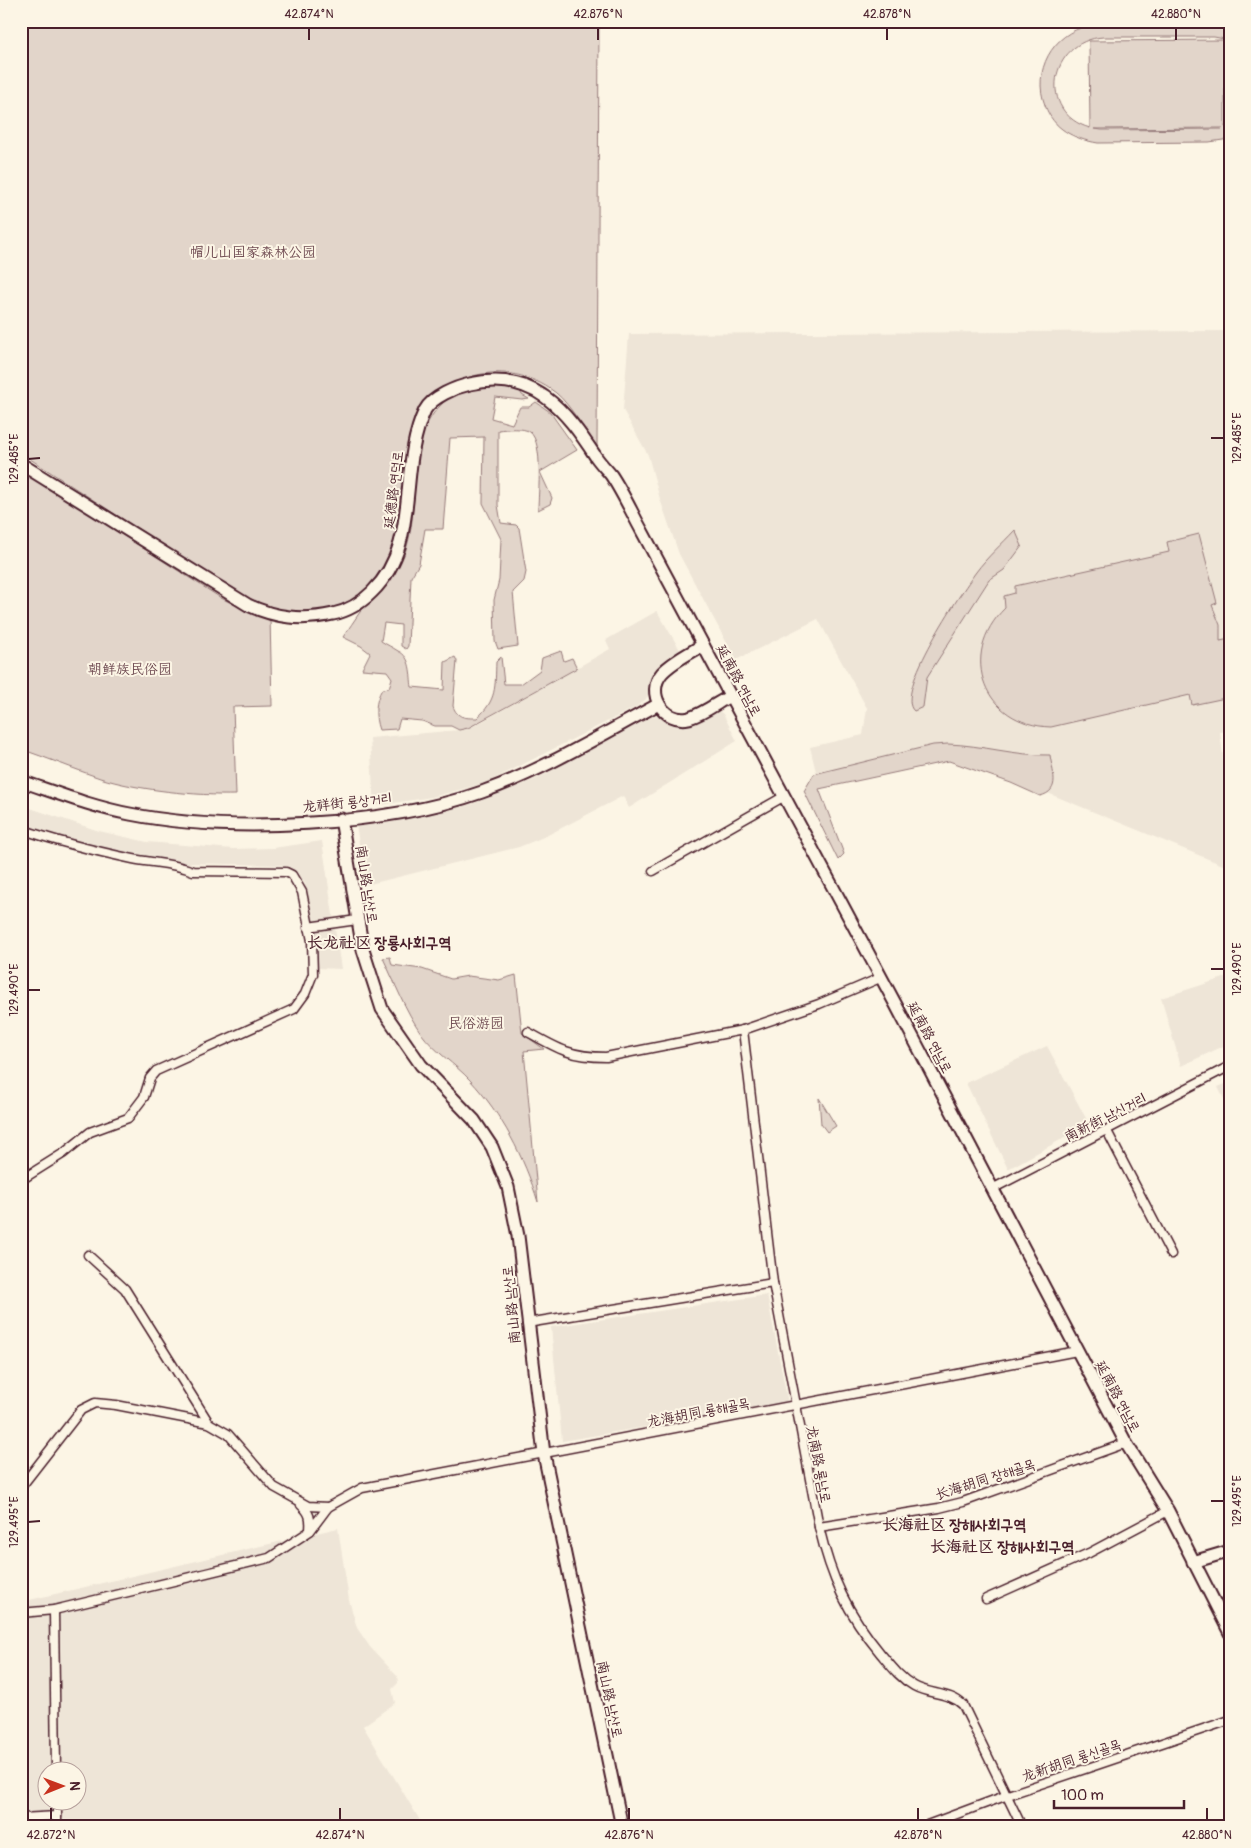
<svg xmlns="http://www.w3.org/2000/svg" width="1251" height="1848" font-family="Pangolin,'LXGW WenKai TC','Poor Story',sans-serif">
  <rect width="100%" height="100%" fill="#fcf5e5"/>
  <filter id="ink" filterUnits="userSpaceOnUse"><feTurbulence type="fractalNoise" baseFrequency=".02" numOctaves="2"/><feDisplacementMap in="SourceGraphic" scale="10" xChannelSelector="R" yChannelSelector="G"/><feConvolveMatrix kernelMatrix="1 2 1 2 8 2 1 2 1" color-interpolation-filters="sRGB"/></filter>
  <g filter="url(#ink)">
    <!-- built -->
    <g fill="#eee5d7" fill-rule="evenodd">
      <path d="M1230 331V731L1220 732 1230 812V868L943 750 817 776 810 747 863 735 867 708 818 619 736 660 679 554 660 499 648 455 623 410 629 334Z"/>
      <path d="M657 611 683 655 658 670 646 699 636 707 486 783 432 797 374 806 370 738 459 730 476 725 610 649 606 640Z"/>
      <path d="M718 710 723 714 737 741 629 808 623 796 546 836 519 847 366 885 356 825 436 813 472 804 536 779 653 716Z"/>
      <path d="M21 805 99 831 147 842 233 849 273 848 322 841 341 969 318 968 305 884 298 873 290 867 280 865 181 863 116 853 21 827Z"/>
      <path d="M1230 976V1043L1181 1066 1161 998Z"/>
      <path d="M1047 1046 1089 1124 1008 1169 966 1083Z"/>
      <path d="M1230 1082V1111L1218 1087Z"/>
      <path d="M767 1295 788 1403 562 1441 551 1327Z"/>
      <path d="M338 1528 349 1600 357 1628 370 1647 397 1676 398 1683 392 1689 395 1703 363 1726 424 1827H21V1602ZM48 1770H78V1800H48Z"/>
    </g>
    <!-- green -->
    <g fill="#e2d5ca" stroke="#967a7a" fill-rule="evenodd">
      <path d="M21 21H599L597 449C586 433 571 405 556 393 502 352 428 376 409 440 402 462 405 490 402 513 398 549 379 595 342 609 335 611 325 611 318 611 310 612 301 614 293 613 247 608 207 573 168 548 119 517 70 485 21 453Z"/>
      <path d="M1230 24V40L1214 37H1103C1049 41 1037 113 1090 128L1089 41 1225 40V127H1230V139L1209 142 1098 143C1074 139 1053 129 1045 105 1032 72 1052 33 1088 26 1104 23 1122 25 1138 25 1168 25 1199 24 1230 24ZM1094 129 1222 128V129L1102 130Z"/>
      <path d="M479 384 519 389 522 395 529 399 522 400 495 397 491 418 512 424 520 407H529L536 402 550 412 577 450 540 472 552 498 550 504 538 510C538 492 544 444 530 432 523 427 506 429 498 430V505L501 523 516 525 519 528 526 572 524 581 513 592 518 646 498 649 495 641 494 600 499 580 501 539 483 503 484 437 450 438 443 529H425L419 564 411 577 408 646 406 649 401 646V625L384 623 381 641C387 645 392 647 398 651 412 657 410 675 412 687L444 690 445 662 455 657 457 661 453 706C457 718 465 718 477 718 497 700 495 687 496 662L501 657 504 684H521L540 670 542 658 561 651 564 661 572 658 577 668 468 728 459 730 451 726H435L422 721 400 719 397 729 379 730C374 716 375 701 382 689L389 688 392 678 387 671 362 669 370 653 361 646 343 637C349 629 354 620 360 612 377 594 395 579 404 555 425 501 398 429 455 394 462 390 471 387 479 384Z"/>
      <path d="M21 470 221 598 248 611 270 617 272 706 233 707 236 795C197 796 137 790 100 778 74 769 47 758 21 749Z"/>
      <path d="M1015 530 1022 546 1004 570 989 580 927 677 923 707 914 711C893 693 962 591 976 572 987 557 1002 544 1015 530Z"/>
      <path d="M1199 534 1217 603 1212 605 1220 625V641L1230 639V651L1227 652 1230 665V697L1192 705 1190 695 1051 727C984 725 957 655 1005 608L1004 596 1015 593V586L1169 552 1167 542Z"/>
      <path d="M948 744C982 745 1016 756 1050 755 1052 771 1062 791 1040 796L1011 783 949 761 819 789 844 854 838 860 804 791 814 774 933 745Z"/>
      <path d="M390 957 392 965 422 969 451 979 468 976 499 980 516 975 522 1033 544 1049 524 1051 538 1202C524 1157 502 1114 470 1080 455 1064 434 1051 421 1033 405 1010 395 983 383 958Z"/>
      <path d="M819 1098 836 1126 827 1132 821 1124Z"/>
    </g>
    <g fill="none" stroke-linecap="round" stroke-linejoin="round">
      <!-- street casing -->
      <g stroke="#4a1f2b" stroke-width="11">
        <g id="street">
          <path d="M21 829C58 842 95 851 133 859 153 863 174 863 193 871L286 872 292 875 302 892 312 941 313 974 305 994 294 1009 156 1071 150 1078 144 1097 128 1118 90 1132 64 1153 21 1180"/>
          <path d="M653 871 783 797"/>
          <path d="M308 927 357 920"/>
          <path d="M743 1030 773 1283 819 1527C831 1578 847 1613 881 1654 891 1666 900 1678 914 1686 930 1695 950 1692 963 1705L1022 1827"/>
          <path d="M528 1032C558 1049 571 1057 606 1057L743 1030 819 1004 880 978"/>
          <path d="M1107 1131 1171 1254"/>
          <path d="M992 1189 1230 1066"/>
          <path d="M88 1255 125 1289 209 1423"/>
          <path d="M527 1323 773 1283"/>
          <path d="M21 1487 81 1410 95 1403 116 1405 209 1423 228 1434 274 1487 308 1506 328 1507"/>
          <path d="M301 1505C310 1513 311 1518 310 1530"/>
          <path d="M819 1527 939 1508 963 1502 1126 1443"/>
          <path d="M986 1599 1089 1553 1168 1511"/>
          <path d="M54 1610 56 1770"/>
          <path d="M21 1613 54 1610 269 1558 310 1531 328 1507 362 1488 1077 1351"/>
          <path d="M57 1800V1827"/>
          <path d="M21 1818 57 1816"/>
          <path d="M922 1827 1005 1796 1230 1720"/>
        </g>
      </g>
      <!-- secondary casing -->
      <g stroke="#4a1f2b" stroke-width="15">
        <g id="secondary">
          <path d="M21 464 248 605C276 618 302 621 333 614 348 611 361 603 372 592 422 543 397 469 425 410 432 397 456 387 470 384 534 369 565 410 596 457 601 464 606 469 611 475 623 493 632 513 642 531L896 1005 1126 1443 1168 1511 1230 1633"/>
          <path d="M703 645C690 653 673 661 662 673 645 693 664 724 689 718 703 714 717 703 730 696"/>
          <path d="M21 781C57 793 93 807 130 814 230 834 386 826 482 792 544 770 601 735 659 704"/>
          <path d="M341 819 363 950 382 1009 421 1065 474 1120 492 1147 508 1187 518 1236 544 1454 622 1827"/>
          <path d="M1193 1562 1230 1551"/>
        </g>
      </g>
      <!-- street -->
      <use href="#street" stroke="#fcf5e5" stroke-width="8"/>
      <!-- secondary -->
      <use href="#secondary" stroke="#fcf5e5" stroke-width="11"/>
    </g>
  </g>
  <!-- ticks -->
  <path fill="none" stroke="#4a1f2b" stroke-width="2" d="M309 28V40M598 28V40M887 28V40M1176 28V40M1211 438H1224M28 459 40 458M1211 969H1224M28 990H40M1211 1501H1224M28 1522 40 1521M51 1808V1820M340 1808V1820M629 1808V1820M918 1808V1820M1207 1808V1820"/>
  <g text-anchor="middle" stroke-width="4" stroke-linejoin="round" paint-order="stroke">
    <!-- park labels -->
    <g font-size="14" fill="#704c53" stroke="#fcf5e5">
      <text x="253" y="257">帽儿山国家森林公园</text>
      <text x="130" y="674">朝鲜族民俗园</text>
      <text x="476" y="1028">民俗游园</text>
    </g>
    <!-- street labels -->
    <g font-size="14" fill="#4a1f2b" stroke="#fcf5e5">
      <text transform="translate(393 490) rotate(-83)" y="5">延德路 연덕로</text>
      <text transform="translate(739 680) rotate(62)" y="5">延南路 연남로</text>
      <text transform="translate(347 802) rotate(-6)" y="5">龙祥街 룡상거리</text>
      <text transform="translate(367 884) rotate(81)" y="5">南山路 남산로</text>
      <text transform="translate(930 1037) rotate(62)" y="5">延南路 연남로</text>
      <text transform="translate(1105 1117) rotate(-27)" y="5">南新街 남신거리</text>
      <text transform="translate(511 1305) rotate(-96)" y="5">南山路 남산로</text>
      <text transform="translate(1118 1396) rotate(62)" y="5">延南路 연남로</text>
      <text transform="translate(698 1412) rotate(-11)" y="5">龙海胡同 룡해골목</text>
      <text transform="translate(819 1464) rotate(79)" y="5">龙南路 룡남로</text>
      <text transform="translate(985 1479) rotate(-18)" y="5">长海胡同 장해골목</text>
      <text transform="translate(610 1699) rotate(78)" y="5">南山路 남산로</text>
      <text transform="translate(1071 1760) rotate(-19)" y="5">龙新胡同 룡신골목</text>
    </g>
    <!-- quarter labels -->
    <g font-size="16" font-weight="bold" fill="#4a1f2b" stroke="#fcf5e5">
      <text x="379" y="948">长龙社区 장룡사회구역</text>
      <text x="954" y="1530">长海社区 장해사회구역</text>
      <text x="1002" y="1552">长海社区 장해사회구역</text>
    </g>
  </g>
  <!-- margin -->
  <rect width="1251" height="1848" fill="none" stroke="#fcf5e5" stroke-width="55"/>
  <!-- north arrow -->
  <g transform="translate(62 1786) rotate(89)"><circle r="24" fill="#fcf5e5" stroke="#b59f9b"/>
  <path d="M0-4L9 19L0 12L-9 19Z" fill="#c8321e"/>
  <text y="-8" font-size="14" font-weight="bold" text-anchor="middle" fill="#4a1f2b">N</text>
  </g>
  <!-- scale -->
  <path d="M1054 1800v8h130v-8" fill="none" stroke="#4a1f2b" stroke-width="2.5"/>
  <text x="1061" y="1800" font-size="15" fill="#4a1f2b" stroke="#fcf5e5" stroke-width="4" paint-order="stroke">100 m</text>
  <rect x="28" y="28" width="1196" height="1792" fill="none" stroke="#4a1f2b" stroke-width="2"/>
  <g font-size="12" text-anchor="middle" fill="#4a1f2b">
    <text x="309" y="18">42.874°N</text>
    <text x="598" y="18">42.876°N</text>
    <text x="887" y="18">42.878°N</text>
    <text x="1176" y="18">42.880°N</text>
    <text transform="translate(1237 438) rotate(-90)" y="4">129.485°E</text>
    <text transform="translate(14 459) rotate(-90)" y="4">129.485°E</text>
    <text transform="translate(1237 969) rotate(-90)" y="4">129.490°E</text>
    <text transform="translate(14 990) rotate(-90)" y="4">129.490°E</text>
    <text transform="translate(1237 1501) rotate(-90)" y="4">129.495°E</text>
    <text transform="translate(14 1522) rotate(-90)" y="4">129.495°E</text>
    <text x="51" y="1839">42.872°N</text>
    <text x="340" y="1839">42.874°N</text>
    <text x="629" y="1839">42.876°N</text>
    <text x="918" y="1839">42.878°N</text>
    <text x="1207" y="1839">42.880°N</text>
  </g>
</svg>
